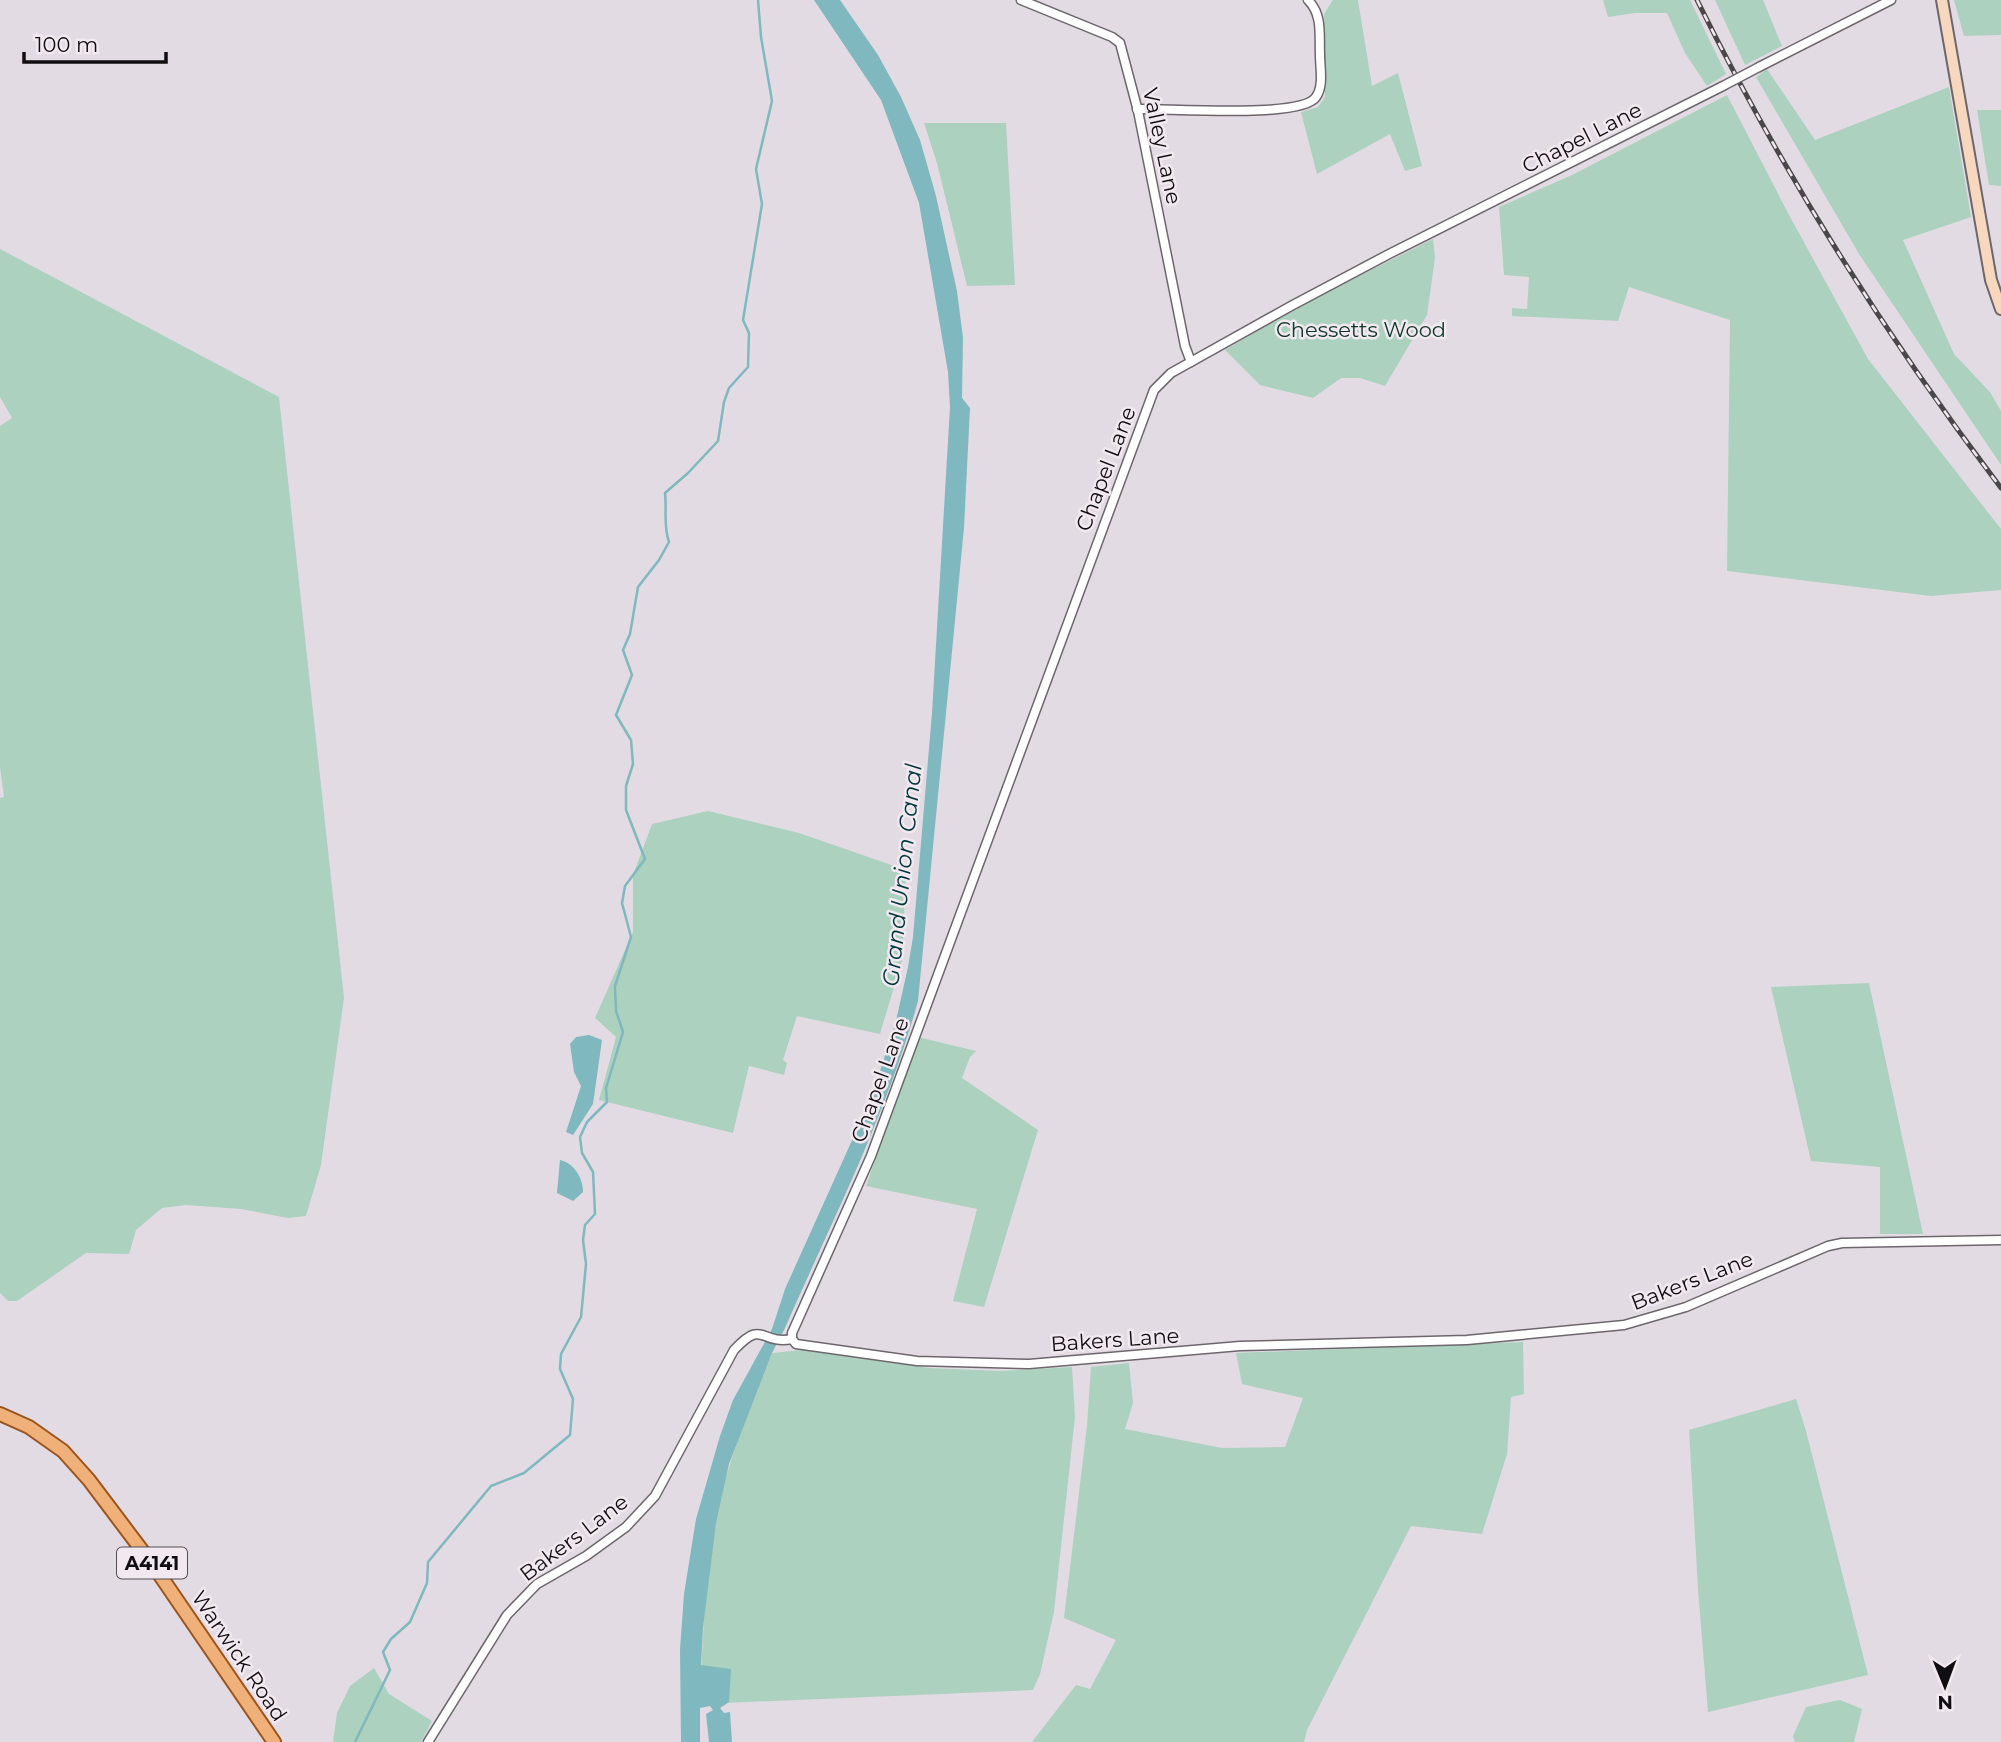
<svg xmlns="http://www.w3.org/2000/svg" width="2001" height="1742" font-family="Montserrat,sans-serif">
  <rect width="100%" height="100%" fill="#e3dbe3"/>
  <!-- green -->
  <g fill="#acd1bf">
    <path d="M1333 0H1358L1372 86 1398 73 1422 166 1405 171 1390 134 1317 174 1301 112 1318 107 1325 97 1324 14Z"/>
    <path d="M1603 0H1690L1726 74 1707 86 1685 53 1667 13H1635L1608 17Z"/>
    <path d="M1715 0H1763L1782 46 1745 65Z"/>
    <path d="M1954 0H2001V35L1964 36Z"/>
    <path d="M1767 69 1815 140 1949 87 1971 217 1903 240 1954 354 1990 392 2001 411V465L1859 254 1756 77Z"/>
    <path d="M1727 95 1789 215 1868 359 2001 529V590L1931 596 1727 571 1730 320 1629 287 1618 321 1512 316V308L1527 309 1529 277 1504 275 1499 207 1572 175Z"/>
    <path d="M1977 110H2001V186L1989 185Z"/>
    <path d="M924 123H1006L1015 285 967 286 937 163Z"/>
    <path d="M1433 239 1435 258 1427 315 1385 386 1360 378H1341L1313 398 1260 385 1225 350 1309 301Z"/>
    <path d="M0 249 279 397 344 998 321 1165 306 1216 288 1218 241 1209 186 1205 162 1208 136 1230 129 1254 86 1253 17 1301H8L0 1293V798L4 797 0 767V426L12 418 0 397Z"/>
    <path d="M708 811 799 833 906 870 902 960 880 1034 797 1016 783 1060 787 1063 784 1075 749 1066 733 1133 599 1100 616 1037 595 1018 633 932V875L652 824Z"/>
    <path d="M1869 983 1923 1234H1880V1167L1811 1161 1771 987Z"/>
    <path d="M918 1037 976 1051 970 1057 962 1078 1038 1130 984 1307 953 1301 977 1209 866 1186Z"/>
    <path d="M1523 1342 1524 1394 1511 1397 1507 1454 1482 1534 1411 1526 1307 1730 1304 1742H1032L1076 1685 1090 1689 1116 1640 1064 1618 1087 1426 1091 1367 1129 1363 1133 1403 1125 1429 1222 1448 1285 1447 1303 1398 1242 1384 1236 1353Z"/>
    <path d="M802 1350 929 1368 1001 1371 1072 1367 1075 1417 1054 1612 1040 1674 1033 1690 700 1704C703 1627 706 1537 730 1464 742 1426 758 1390 772 1353Z"/>
    <path d="M1796 1399 1806 1431 1868 1675 1708 1712 1698 1589 1689 1430Z"/>
    <path d="M374 1668 389 1694 432 1721 421 1742H333L337 1713 350 1686Z"/>
    <path d="M1840 1700 1862 1709 1854 1742H1795L1793 1736 1806 1707Z"/>
  </g>
  <!-- water -->
  <g fill="#7fb8be">
    <path d="M814 0H840L878 55 901 97 920 140 936 196 957 291 963 338 962 398 970 408 964 528 918 1001C886 1116 832 1221 784 1330L772 1353 729 1464 716 1523 703 1628 701 1665 731 1669 729 1702 720 1708 724 1713 730 1712 732 1742H709L706 1714 713 1710 710 1706 700 1708V1742H681L680 1649 684 1594 696 1519 720 1436 733 1400 772 1329 785 1289 872 1096 896 1021 908 967 913 937 932 713 950 407 948 372 919 203 881 100Z"/>
    <path d="M589 1035 602 1040 593 1104 573 1135 566 1132 581 1086 574 1072 570 1044 576 1037Z"/>
    <path d="M560 1160C574 1163 583 1178 583 1192L573 1201 557 1193Z"/>
  </g>
  <g fill="none" stroke-linecap="round" stroke-linejoin="round">
    <!-- stream -->
    <path stroke="#7fb8be" stroke-width="2.5" d="M355 1742 390 1670 383 1652 391 1639 410 1622 427 1583 428 1562 491 1486 524 1473 570 1435 573 1399 560 1369 561 1354 581 1317 586 1264 583 1240 585 1225 595 1214 593 1172 582 1153 580 1137 587 1122 607 1102 606 1088 623 1032 616 1011 615 986 631 937 622 903 625 886 645 859 626 810V786L633 764 631 740 616 715 632 675 623 650 630 634 638 587 659 560 669 542C663 526 667 510 665 493L688 473 718 441 724 402 729 388 748 367 749 333 743 320 762 204 756 169 772 101 761 37 758 0"/>
    <!-- street casing -->
    <g stroke="#6d666d" stroke-width="11">
      <g id="street">
        <path d="M1021 0 1112 37 1120 43 1138 111 1185 346 1191 362"/>
        <path d="M1759 67 1891 0"/>
        <path d="M1137 109C1167 108 1302 119 1316 97 1324 86 1320 68 1320 55 1319 35 1323 15 1308 0"/>
        <path d="M792 1339V1333L871 1156 1154 390 1171 373 1291 306 1391 253 1723 86"/>
        <path d="M428 1742 507 1615 537 1584 586 1556 626 1527 655 1496 734 1350C764 1318 759 1345 792 1339L796 1344 917 1361 1029 1364 1240 1346 1467 1340 1624 1325 1686 1307 1828 1246 1842 1243 2001 1240"/>
      </g>
    </g>
    <!-- secondary casing -->
    <g stroke="#6d666d" stroke-width="14">
      <path id="secondary" d="M1942 0 1991 280 2001 309"/>
    </g>
    <!-- primary casing -->
    <g stroke="#9b551c" stroke-width="16">
      <path id="primary" d="M0 1414 29 1427 63 1451 89 1480 153 1565 274 1742"/>
    </g>
    <!-- street -->
    <use href="#street" stroke="#fff" stroke-width="8"/>
    <!-- secondary -->
    <use href="#secondary" stroke="#f7d7bd" stroke-width="10"/>
    <!-- primary -->
    <use href="#primary" stroke="#efb07a" stroke-width="12"/>
    <!-- rail casing -->
    <g stroke="#4a464a" stroke-width="5">
      <path id="rail" d="M1697 0C1782 172 1885 335 2001 488"/>
    </g>
    <!-- rail -->
    <use href="#rail" stroke="#f1e8f0" stroke-width="2.5" stroke-dasharray="8" stroke-linecap="butt"/>
    <!-- street-bridge casing -->
    <g stroke="#6d666d" stroke-width="11" stroke-linecap="butt">
      <path id="street-bridge" d="M1723 86 1759 67"/>
    </g>
    <!-- street-bridge -->
    <use href="#street-bridge" stroke="#fff" stroke-width="8"/>
  </g>
  <g text-anchor="middle" stroke-width="5" stroke-linejoin="round" paint-order="stroke">
    <!-- shield labels -->
    <rect fill="#f1e8f0" stroke="#544f54" stroke-width="2" x="117" y="1547.5" width="70" height="31" rx="5"/>
    <g font-size="19" font-weight="bold" fill="#110e11">
      <text x="152" y="1570">A4141</text>
    </g>
    <!-- street labels -->
    <g font-size="21" fill="#110e11" stroke="#f1e8f0">
      <text transform="translate(1582 138) rotate(-27)" y="7">Chapel Lane</text>
      <text transform="translate(1162 146) rotate(78)" y="7">Valley Lane</text>
      <text transform="translate(1106 469) rotate(-69)" y="7">Chapel Lane</text>
      <text transform="translate(880 1080) rotate(-70)" y="7">Chapel Lane</text>
      <text transform="translate(1692 1281) rotate(-21)" y="7">Bakers Lane</text>
      <text transform="translate(1115 1340) rotate(-4)" y="7">Bakers Lane</text>
      <text transform="translate(574 1538) rotate(-37)" y="7">Bakers Lane</text>
      <text transform="translate(239 1656) rotate(56)" y="7">Warwick Road</text>
    </g>
    <!-- park labels -->
    <g font-size="21" fill="#0e3727" stroke="#f1e8f0">
      <text x="1361" y="337">Chessetts Wood</text>
    </g>
    <!-- water labels -->
    <g font-size="23" font-style="italic" fill="#00373c" stroke="#f1e8f0">
      <text transform="translate(902 875) rotate(-84)" y="8">Grand Union Canal</text>
    </g>
  </g>
  <!-- north arrow -->
  <g transform="translate(1945 1686) rotate(179)" stroke="#f1e8f0" stroke-width="5" paint-order="stroke">
  <path d="M0-5L12 26L0 18L-12 26Z" fill="#110e11"/>
  <text y="-10" font-size="19" font-weight="bold" text-anchor="middle" fill="#110e11">N</text>
  </g>
  <!-- scale -->
  <path d="M24 52v10h142v-10" fill="none" stroke="#110e11" stroke-width="3.5"/>
  <text x="35" y="52" font-size="21" fill="#110e11" stroke="#f1e8f0" stroke-width="5" paint-order="stroke">100 m</text>
</svg>
